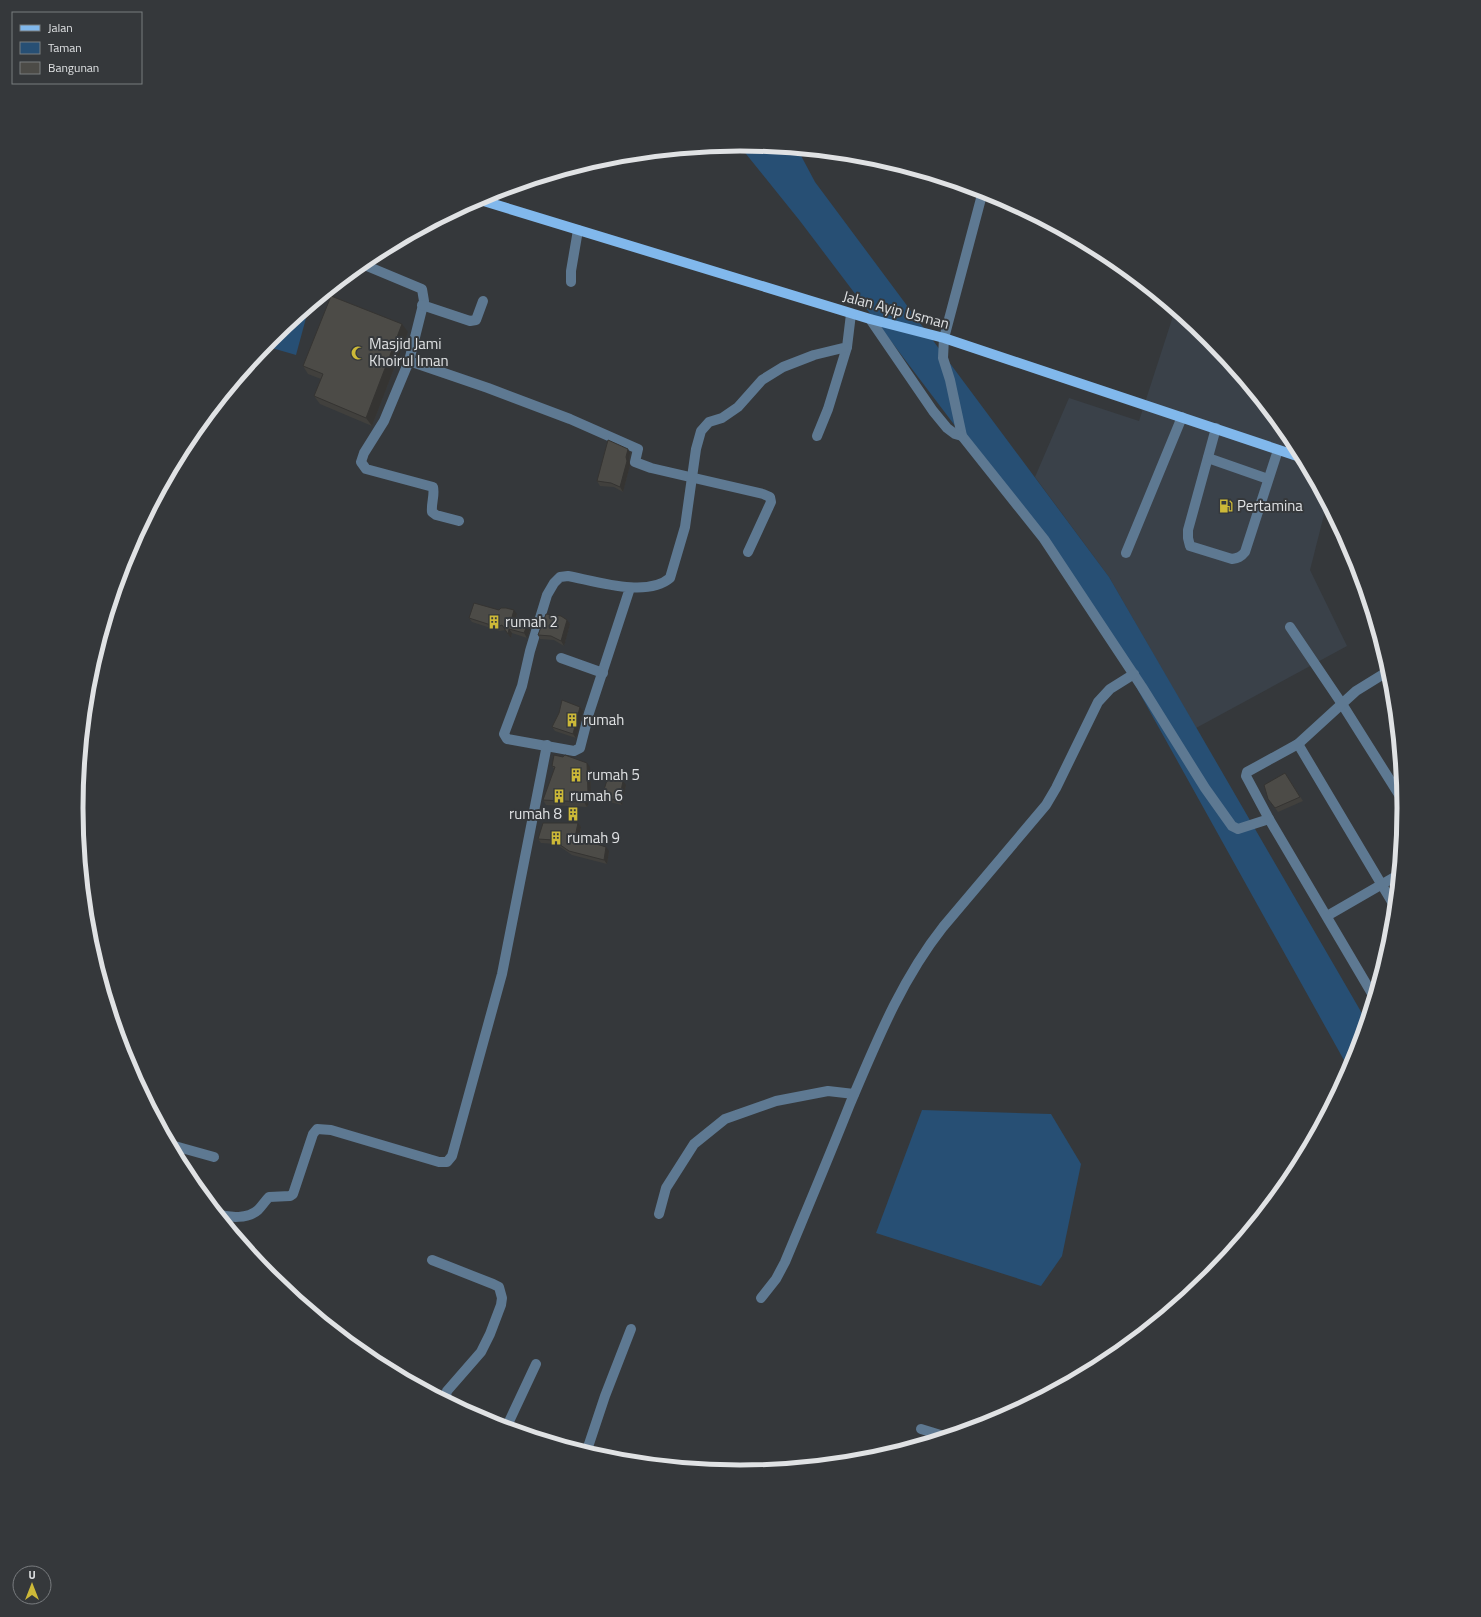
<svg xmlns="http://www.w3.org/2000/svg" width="1481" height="1617" font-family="'Titillium Web',sans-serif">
  <rect width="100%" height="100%" fill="#35383b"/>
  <!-- built -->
  <path fill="#3a4149" d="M1175 310 1211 339 1293 440 1327 503 1310 570 1347 646 1196 728 1109 577 1035 477 1069 398 1139 421Z"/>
  <!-- green -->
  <g fill="#274f74">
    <path d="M738 144 798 150 815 182 1109 577 1367 1022 1354 1063 1350 1071 1090 604 800 221Z"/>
    <path d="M309 307 296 355 265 346 271 338Z"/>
    <path d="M922 1110 1051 1114 1081 1164 1062 1256 1041 1286 876 1233Z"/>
  </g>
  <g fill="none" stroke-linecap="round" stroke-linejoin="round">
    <!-- minor -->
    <g stroke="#5e7992" stroke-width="10">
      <path d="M983 191 944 338 943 358 950 380 962 436 1044 539 1142 687 1205 788 1232 826 1238 829 1269 819"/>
      <path d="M362 264 422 289 424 301 409 361 384 421 364 453 361 462 366 469 433 487C435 495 431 503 432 512L436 515 459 521"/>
      <path d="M571 282V271L578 230"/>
      <path d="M422 305 470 321 476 320 483 301"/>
      <path d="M870 319 933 411 947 428 955 434 962 436"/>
      <path d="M409 361 488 388 570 419 638 449 635 462 651 468 763 494 770 497 771 502 748 552"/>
      <path d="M1216 428 1188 530V538L1190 546 1232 559C1238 558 1241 557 1245 552L1278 450"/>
      <path d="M817 436 828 409 847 347"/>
      <path d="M1208 458 1268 479"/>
      <path d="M1126 553 1182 417"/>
      <path d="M630 588 589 713 580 748 574 751 507 739 504 734 522 686 530 651 547 595 554 583 560 577 568 576C595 581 647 598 670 578L685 527 696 449 701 431 709 422 722 418 738 407 762 380 783 367 814 355 847 347 851 314"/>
      <path d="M1290 627 1342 704 1405 804"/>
      <path d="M561 658 603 673"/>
      <path d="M1298 744 1395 907"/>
      <path d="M1327 916 1398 875"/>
      <path d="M1374 997 1269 819 1246 776 1247 772 1298 744 1356 691 1390 670"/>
      <path d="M171 1145 214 1157"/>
      <path d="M217 1214C230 1218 248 1219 258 1210 262 1206 265 1201 269 1197L290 1196 293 1194 313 1134 317 1129 331 1130 439 1162H447L452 1156 502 974 547 745"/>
      <path d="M659 1214 666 1188 694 1144 725 1119 776 1101 828 1091 854 1094"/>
      <path d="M432 1260 493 1284 499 1287 502 1298 501 1305 490 1334 481 1352 447 1391 446 1396 448 1400 479 1419"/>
      <path d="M761 1298 776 1279 785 1262C807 1209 829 1157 850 1104 876 1043 901 980 943 927L1046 805 1056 788 1098 702 1110 689 1134 674"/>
      <path d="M506 1428 536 1364"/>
      <path d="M921 1429 947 1437"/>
      <path d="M586 1453 605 1396 631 1329"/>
    </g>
    <!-- major -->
    <path stroke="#81b8ec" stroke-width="10" d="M477 199 870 319 944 338 1303 458"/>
  </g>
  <!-- wall -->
  <g fill="#41403d">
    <path d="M408 332 372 426 320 404 314 396 321 379 308 374 303 366Z"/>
    <path d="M630 453 629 461 630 465 623 492 614 487 600 486 597 481Z"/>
    <path d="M499 610 517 614 516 618 528 623 531 627 527 638 512 633 511 638 505 630 500 631 472 622 469 618Z"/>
    <path d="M567 620 570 624 564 646 554 640 540 639 538 635Z"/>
    <path d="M580 707 583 711 576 738 555 731 552 727 559 713Z"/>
    <path d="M552 766 590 767 591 797 587 807 546 805 543 800 554 769Z"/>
    <path d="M1285 773 1303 801 1278 812 1268 799Z"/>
    <path d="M626 785 622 805 605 801 602 796Z"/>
    <path d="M578 823 581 827 579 838 609 851 607 864 572 855 556 844 541 843 538 839Z"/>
  </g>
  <!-- shaded-wall -->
  <g fill="#353432">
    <path d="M402 324 408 332 372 426 366 418Z"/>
    <path d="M628 449 630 453 629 461 630 465 623 492 620 487Z"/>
    <path d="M514 610 517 614 515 621 512 617Z"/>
    <path d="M567 620 570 624 564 646 561 641Z"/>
    <path d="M528 623 531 627 527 638 524 633Z"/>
    <path d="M509 629 512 633 511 638 508 634Z"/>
    <path d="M580 707 583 711 576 738 573 734Z"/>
    <path d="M587 763 590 767 591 797 587 807 584 802Z"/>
    <path d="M623 781 626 785 622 805 619 801Z"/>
    <path d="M578 823 581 827 578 841 575 837Z"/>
    <path d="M606 847 609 851 607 864 604 860Z"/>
  </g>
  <!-- building -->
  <g fill="#4c4b47" stroke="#353432">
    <path d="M331 296 402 324 366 418 314 396 323 374 303 366Z"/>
    <path d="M608 440 628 449 626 457 627 461 620 487 611 483 597 481Z"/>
    <path d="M474 603 499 610 501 608H506L514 610 512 617 528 623 524 633 509 629 508 634 502 625 497 627 469 618Z"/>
    <path d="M546 614 561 616 567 620 561 641 551 636 538 635Z"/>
    <path d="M562 700 580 707 573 734 552 727 559 713Z"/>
    <path d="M554 755 563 757 565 755 587 763 588 793 584 802 543 800 555 767 552 766Z"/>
    <path d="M1285 773 1300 797 1275 808 1268 799 1264 785Z"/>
    <path d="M608 777 623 781 619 801 602 796Z"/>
    <path d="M543 823H578L575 837 589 842V843L590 842 606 847 604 860 569 851 553 840 538 839Z"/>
  </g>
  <!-- icons -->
  <defs>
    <g id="mosque-bare" transform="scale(1.08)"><path d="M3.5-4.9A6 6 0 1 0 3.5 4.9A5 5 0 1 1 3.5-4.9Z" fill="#cdb938" stroke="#35383b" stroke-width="2.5" paint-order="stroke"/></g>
    <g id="fuel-bare" transform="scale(1.08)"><path d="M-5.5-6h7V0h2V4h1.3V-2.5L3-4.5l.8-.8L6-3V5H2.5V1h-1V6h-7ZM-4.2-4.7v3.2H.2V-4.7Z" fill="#cdb938" stroke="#35383b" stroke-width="2.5" paint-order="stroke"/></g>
    <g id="building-bare" transform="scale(1.08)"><path d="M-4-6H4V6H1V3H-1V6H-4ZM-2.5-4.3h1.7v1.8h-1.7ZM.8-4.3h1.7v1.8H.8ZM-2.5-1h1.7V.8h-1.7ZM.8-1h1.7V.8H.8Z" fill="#cdb938" stroke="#35383b" stroke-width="2.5" paint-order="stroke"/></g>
  </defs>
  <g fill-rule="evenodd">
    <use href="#mosque-bare" x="358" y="353"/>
    <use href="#fuel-bare" x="1226" y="506"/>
    <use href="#building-bare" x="494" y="622"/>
    <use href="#building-bare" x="572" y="720"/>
    <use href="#building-bare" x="576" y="775"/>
    <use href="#building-bare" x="559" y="796"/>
    <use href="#building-bare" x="573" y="814"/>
    <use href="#building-bare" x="556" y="838"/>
  </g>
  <g text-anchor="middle" stroke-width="4" stroke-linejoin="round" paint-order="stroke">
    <!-- street labels -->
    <g font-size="15" fill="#e0e2e4" stroke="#35383b">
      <text transform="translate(896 310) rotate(15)" y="5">Jalan Ayip Usman</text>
    </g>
    <!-- poi labels -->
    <g font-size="15" fill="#e0e2e4" stroke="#35383b" text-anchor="start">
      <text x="369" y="349">Masjid Jami<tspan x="369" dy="17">Khoirul Iman</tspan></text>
      <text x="1237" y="511">Pertamina</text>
      <text x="505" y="627">rumah 2</text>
      <text x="583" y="725">rumah</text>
      <text x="587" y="780">rumah 5</text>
      <text x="570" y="801">rumah 6</text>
      <text x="562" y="819" text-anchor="end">rumah 8</text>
      <text x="567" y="843">rumah 9</text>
    </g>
  </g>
  <!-- crop -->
  <path d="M0 0H1481V1617H0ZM83 808a657 657 0 1 1 1314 0a657 657 0 1 1-1314 0Z" fill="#35383b" fill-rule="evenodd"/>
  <path fill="none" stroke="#e0e2e4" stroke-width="5" d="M83 808a657 657 0 1 1 1314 0a657 657 0 1 1-1314 0Z"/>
  <!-- legend -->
  <rect x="12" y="12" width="130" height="72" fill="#35383b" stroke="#797c7f"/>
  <rect x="20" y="25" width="20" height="6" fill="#81b8ec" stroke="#797c7f"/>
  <text x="48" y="32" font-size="12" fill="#e0e2e4">Jalan</text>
  <rect x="20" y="42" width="20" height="12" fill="#274f74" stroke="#797c7f"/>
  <text x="48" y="52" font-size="12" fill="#e0e2e4">Taman</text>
  <rect x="20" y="62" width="20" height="12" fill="#4c4b47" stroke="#797c7f"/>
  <text x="48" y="72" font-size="12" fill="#e0e2e4">Bangunan</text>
  <!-- north arrow -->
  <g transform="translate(32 1585)"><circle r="19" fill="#35383b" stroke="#797c7f"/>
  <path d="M0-3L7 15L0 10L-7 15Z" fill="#cdb938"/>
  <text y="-6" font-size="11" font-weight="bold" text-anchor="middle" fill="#e0e2e4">U</text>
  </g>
</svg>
